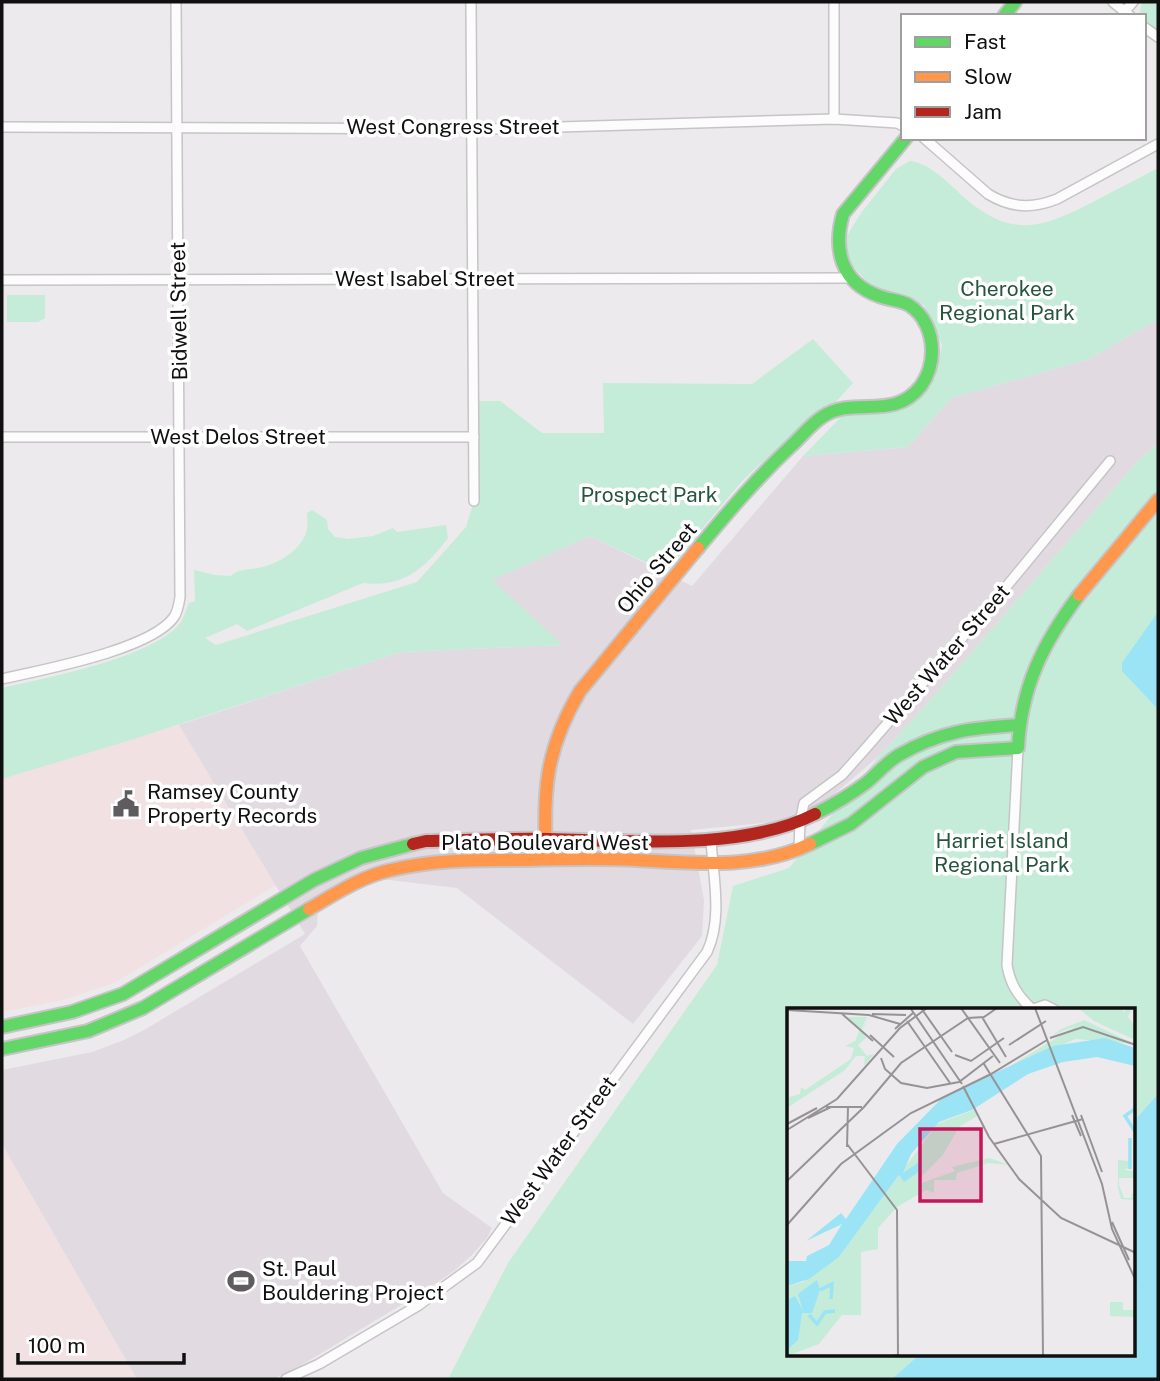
<svg xmlns="http://www.w3.org/2000/svg" width="1160" height="1381" font-family="'Public Sans',sans-serif">
  <rect width="100%" height="100%" fill="#edeaed"/>
  <!-- commercial -->
  <g fill="#f1e1e2">
    <path d="M179 725 276 885 116 982 63 1000 2 1012V779Z"/>
    <path d="M2 1144 137 1379H2Z"/>
  </g>
  <!-- built -->
  <path fill="#e1dbe1" d="M1158 319V443L1138 461 926 705 879 756 824 803 773 822 691 830 704 900 702 936 633 1024 457 888 381 879 318 908 317 926 300 946 443 1193 492 1228 487 1238 472 1255 454 1271 431 1287 295 1369 273 1379H137L2 1144V1070L92 1052 124 1040 144 1030 305 934 179 725 401 652 562 645 491 580 590 536 692 586 803 456 908 447 951 398 1089 359Z"/>
  <!-- green -->
  <g fill="#c4ecd8">
    <path d="M1142 2H1158V34L1144 23V16H1139Z"/>
    <path d="M910 161C931 163 951 186 967 200 1013 238 1042 228 1091 203 1113 191 1136 180 1158 168V319L1089 359 951 398 908 447 803 456 842 416 884 413 911 403 935 377 942 345 924 305 871 286 848 261 845 239 861 213 896 169Z"/>
    <path d="M7 295H45V318L38 322H7Z"/>
    <path d="M813 339 853 383 830 408 792 435 743 480 666 572 590 536 492 580 563 645 401 652 134 739 2 779V688C45 678 153 658 180 623 184 618 186 609 189 603L195 601 194 570 215 575 231 576C239 568 251 570 262 567 280 563 302 549 307 530 308 525 307 518 307 513L312 510 327 520 328 529 335 537 348 539 373 536 393 528 397 532 446 525 448 538C425 568 404 588 363 583L247 631 237 624 205 638 216 645 417 582 466 527 474 501V401H500L542 433H604L603 383 752 384Z"/>
    <path d="M1158 443V1094L1134 1121V1010H789V1355H919L892 1379H448L508 1263 717 965 733 886 789 868 879 756 926 705 1138 461Z"/>
  </g>
  <!-- water -->
  <g fill="#9ae4f5">
    <path d="M1158 612V709L1122 671V663Z"/>
    <path d="M1158 1094V1379H892L919 1355H1134V1121Z"/>
  </g>
  <g fill="none" stroke-linecap="round" stroke-linejoin="round">
    <!-- street casing -->
    <g stroke="#c6c4c6" stroke-width="12">
      <g id="street">
        <path d="M471 2 474 501"/>
        <path d="M834 2V119"/>
        <path d="M1113 2 1130 16"/>
        <path d="M1124 12 1133 2"/>
        <path d="M1144 27 1158 37"/>
        <path d="M2 127 490 129 834 119 897 123 903 126"/>
        <path d="M924 138 988 194C1011 208 1032 209 1057 199L1158 144"/>
        <path d="M2 280 849 278"/>
        <path d="M2 437H474"/>
        <path d="M2 679C41 670 151 650 174 617 178 611 179 604 180 597L176 2"/>
        <path d="M1018 748 1007 965C1010 984 1018 996 1032 1009"/>
        <path d="M799 849 800 822 804 803 842 775 866 748 1001 593 1110 461"/>
        <path d="M1031 1010 1045 1005 1055 1010"/>
        <path d="M286 1379 319 1364 419 1305 477 1263 707 952C723 918 713 876 711 840"/>
      </g>
    </g>
    <!-- fast casing -->
    <g stroke="#c6c4c6" stroke-width="16">
      <g id="fast">
        <path d="M1004 16 1015 2"/>
        <path d="M698 548C729 511 756 479 791 446 801 437 811 424 822 417 854 395 893 422 921 386 928 376 932 363 932 351 932 334 925 315 909 305 900 300 889 300 879 296 841 283 833 249 843 214L906 138"/>
        <path d="M815 814C833 805 850 795 866 783 877 774 887 762 899 755 941 731 972 728 1019 725"/>
        <path d="M810 844 851 824 923 767 956 752 1018 748C1021 687 1043 643 1079 595"/>
        <path d="M2 1027 72 1012 123 994 314 880 361 858 413 844"/>
        <path d="M2 1049 88 1031 143 1008 309 909"/>
      </g>
    </g>
    <!-- slow casing -->
    <g stroke="#c6c4c6" stroke-width="16">
      <g id="slow">
        <path d="M1079 595 1158 500"/>
        <path d="M546 858C543 791 545 750 580 691L698 548"/>
        <path d="M309 909C335 894 362 876 391 870 435 859 479 860 524 860 562 859 599 858 636 860 694 863 756 870 810 844"/>
      </g>
    </g>
    <!-- jam casing -->
    <g stroke="#c6c4c6" stroke-width="16">
      <path id="jam" d="M413 844 426 841C467 840 509 838 550 839 630 841 743 851 815 814"/>
    </g>
    <!-- street -->
    <use href="#street" stroke="#fcfcfc" stroke-width="9"/>
    <!-- fast -->
    <use href="#fast" stroke="#63d668" stroke-width="12"/>
    <!-- slow -->
    <use href="#slow" stroke="#ff974d" stroke-width="12"/>
    <!-- jam -->
    <use href="#jam" stroke="#b3261e" stroke-width="12"/>
  </g>
  <!-- icons -->
  <defs>
    <g id="civic-bare" transform="scale(2.1)"><path d="M-.6-6.5H3V-4.5H.6V-3L4-1V1h2V6H-6V1h2V-1L-.6-3ZM-1.2 2.5V6h2.4V2.5Z" fill="#5e5c5e" stroke="#fff" stroke-width="2.5" paint-order="stroke"/></g>
    <g id="stadium-bare" transform="scale(2.1)"><path d="M0-5a6.5 5 0 1 0 0 10a6.5 5 0 1 0 0-10ZM-3.5-1.8h7v3.6h-7Z" fill="#5e5c5e" stroke="#fff" stroke-width="2.5" paint-order="stroke"/></g>
  </defs>
  <g fill-rule="evenodd">
    <use href="#civic-bare" x="126" y="804"/>
    <use href="#stadium-bare" x="241" y="1281"/>
  </g>
  <g text-anchor="middle" stroke-width="7" stroke-linejoin="round" paint-order="stroke">
    <!-- street labels -->
    <g font-size="21" fill="#111011" stroke="#fff">
      <text x="453" y="134">West Congress Street</text>
      <text x="425" y="286">West Isabel Street</text>
      <text transform="translate(179 311) rotate(-91)" y="7">Bidwell Street</text>
      <text x="238" y="444">West Delos Street</text>
      <text transform="translate(657 568) rotate(-50)" y="7">Ohio Street</text>
      <text transform="translate(947 655) rotate(-49)" y="7">West Water Street</text>
      <text x="545" y="850">Plato Boulevard West</text>
      <text transform="translate(559 1151) rotate(-54)" y="7">West Water Street</text>
    </g>
    <!-- park labels -->
    <g font-size="21" fill="#26543e" stroke="#fff">
      <text x="1007" y="296">Cherokee<tspan x="1007" dy="24">Regional Park</tspan></text>
      <text x="649" y="502">Prospect Park</text>
      <text x="1002" y="848">Harriet Island<tspan x="1002" dy="24">Regional Park</tspan></text>
    </g>
    <!-- poi labels -->
    <g font-size="21" fill="#111011" stroke="#fff" text-anchor="start">
      <text x="147" y="799">Ramsey County<tspan x="147" dy="24">Property Records</tspan></text>
      <text x="262" y="1276">St. Paul<tspan x="262" dy="24">Bouldering Project</tspan></text>
    </g>
  </g>
  <!-- overview -->
  <g transform="translate(787 1008)">
    <rect width="348" height="348" fill="#edeaed"/>
    <path d="M291 0H335L337 5 338 1 345 0 341 9 348 18V32L307 13ZM87 2 75 22 79 30 71 37 80 48 87 46 77 58 78 48H69L58 62 0 100 2 89 13 86 14 79 18 82 64 51 67 40 58 38 68 33 73 21 57 9H80L74 22ZM297 12 348 36 289 31 225 57 289 18 266 27 274 21ZM187 102 190 108 172 119 156 147 131 172 132 176 168 163 165 159 202 150 223 157 202 155 170 165 169 172H147V185L139 182 110 199 91 220V241L74 244V307H55L32 336 0 348V278L16 274 52 249 150 116ZM331 152 342 153 343 159 337 162 348 163V170H332V177L337 190H344L345 184 348 192 334 191 331 180ZM323 294H336V302H348V309L323 308Z" fill="#c4ecd8"/>
    <path d="M318 30 348 40V58L310 49 276 54 241 66 185 102 152 114 124 146 116 165 132 154 135 158 130 165 117 174 112 167 52 249 22 271 0 278V253H19L20 248 42 237 55 216 19 233 54 205 59 211 110 136 156 89 266 38ZM30 272 33 282 25 305H15L11 332 0 342V292L8 288 16 303 11 286Z" fill="#9ae4f5"/>
    <path fill="none" stroke="#9ae4f5" stroke-width="3.5" d="M349 100 338 108 349 125M343 130V161M33 282 45 276 44 291M22 307 30 316 38 304 48 303"/>
    <path fill="none" stroke="#959395" stroke-width="2" d="M134 0 165 44M174 0 213 55M248 0 315 176 325 221 349 273M124 1 175 76M0 2 82 7 113 16M54 5 86 33M85 6 119 7M195 9 219 49M120 13 163 75M108 21 127 4M83 27 107 49M263 30 296 19 349 37M222 37 259 13M168 47 184 53 217 30M94 50 98 61 114 75 140 80 172 74 206 48M197 56 254 148 256 348M176 78 202 129 232 171 274 210 349 245M39 99H75M285 107 294 128M294 107 315 164M21 110 44 99M0 116 30 100M0 122 50 91 113 20 140 0M60 136 110 202 111 347 106 348M207 136 296 111M60 139 61 99M0 173 77 99 114 55 181 10 197 9 210 0M325 214 342 252M0 217 54 156 124 105 204 66 260 32"/>
    <path fill="#c2185b" fill-opacity="0.15" stroke="#c2185b" stroke-width="3.5" d="M133 121H194V193H133Z"/>
    <rect width="348" height="348" fill="none" stroke="#111011" stroke-width="3.5"/>
  </g>
  <!-- border -->
  <rect width="1160" height="1381" fill="none" stroke="#111011" stroke-width="7"/>
  <!-- legend -->
  <rect x="901" y="14" width="245" height="126" fill="#ffffff" stroke="#a09fa0" stroke-width="2"/>
  <rect x="915" y="37" width="35" height="10" fill="#63d668" stroke="#a09fa0" stroke-width="2"/>
  <text x="964" y="49" font-size="21" fill="#111011">Fast</text>
  <rect x="915" y="72" width="35" height="10" fill="#ff974d" stroke="#a09fa0" stroke-width="2"/>
  <text x="964" y="84" font-size="21" fill="#111011">Slow</text>
  <rect x="915" y="107" width="35" height="10" fill="#b3261e" stroke="#a09fa0" stroke-width="2"/>
  <text x="964" y="119" font-size="21" fill="#111011">Jam</text>
  <!-- scale -->
  <path d="M18 1353v10h166v-10" fill="none" stroke="#111011" stroke-width="3.5"/>
  <text x="28" y="1353" font-size="21" fill="#111011" stroke="#ffffff" stroke-width="5" paint-order="stroke">100 m</text>
</svg>
